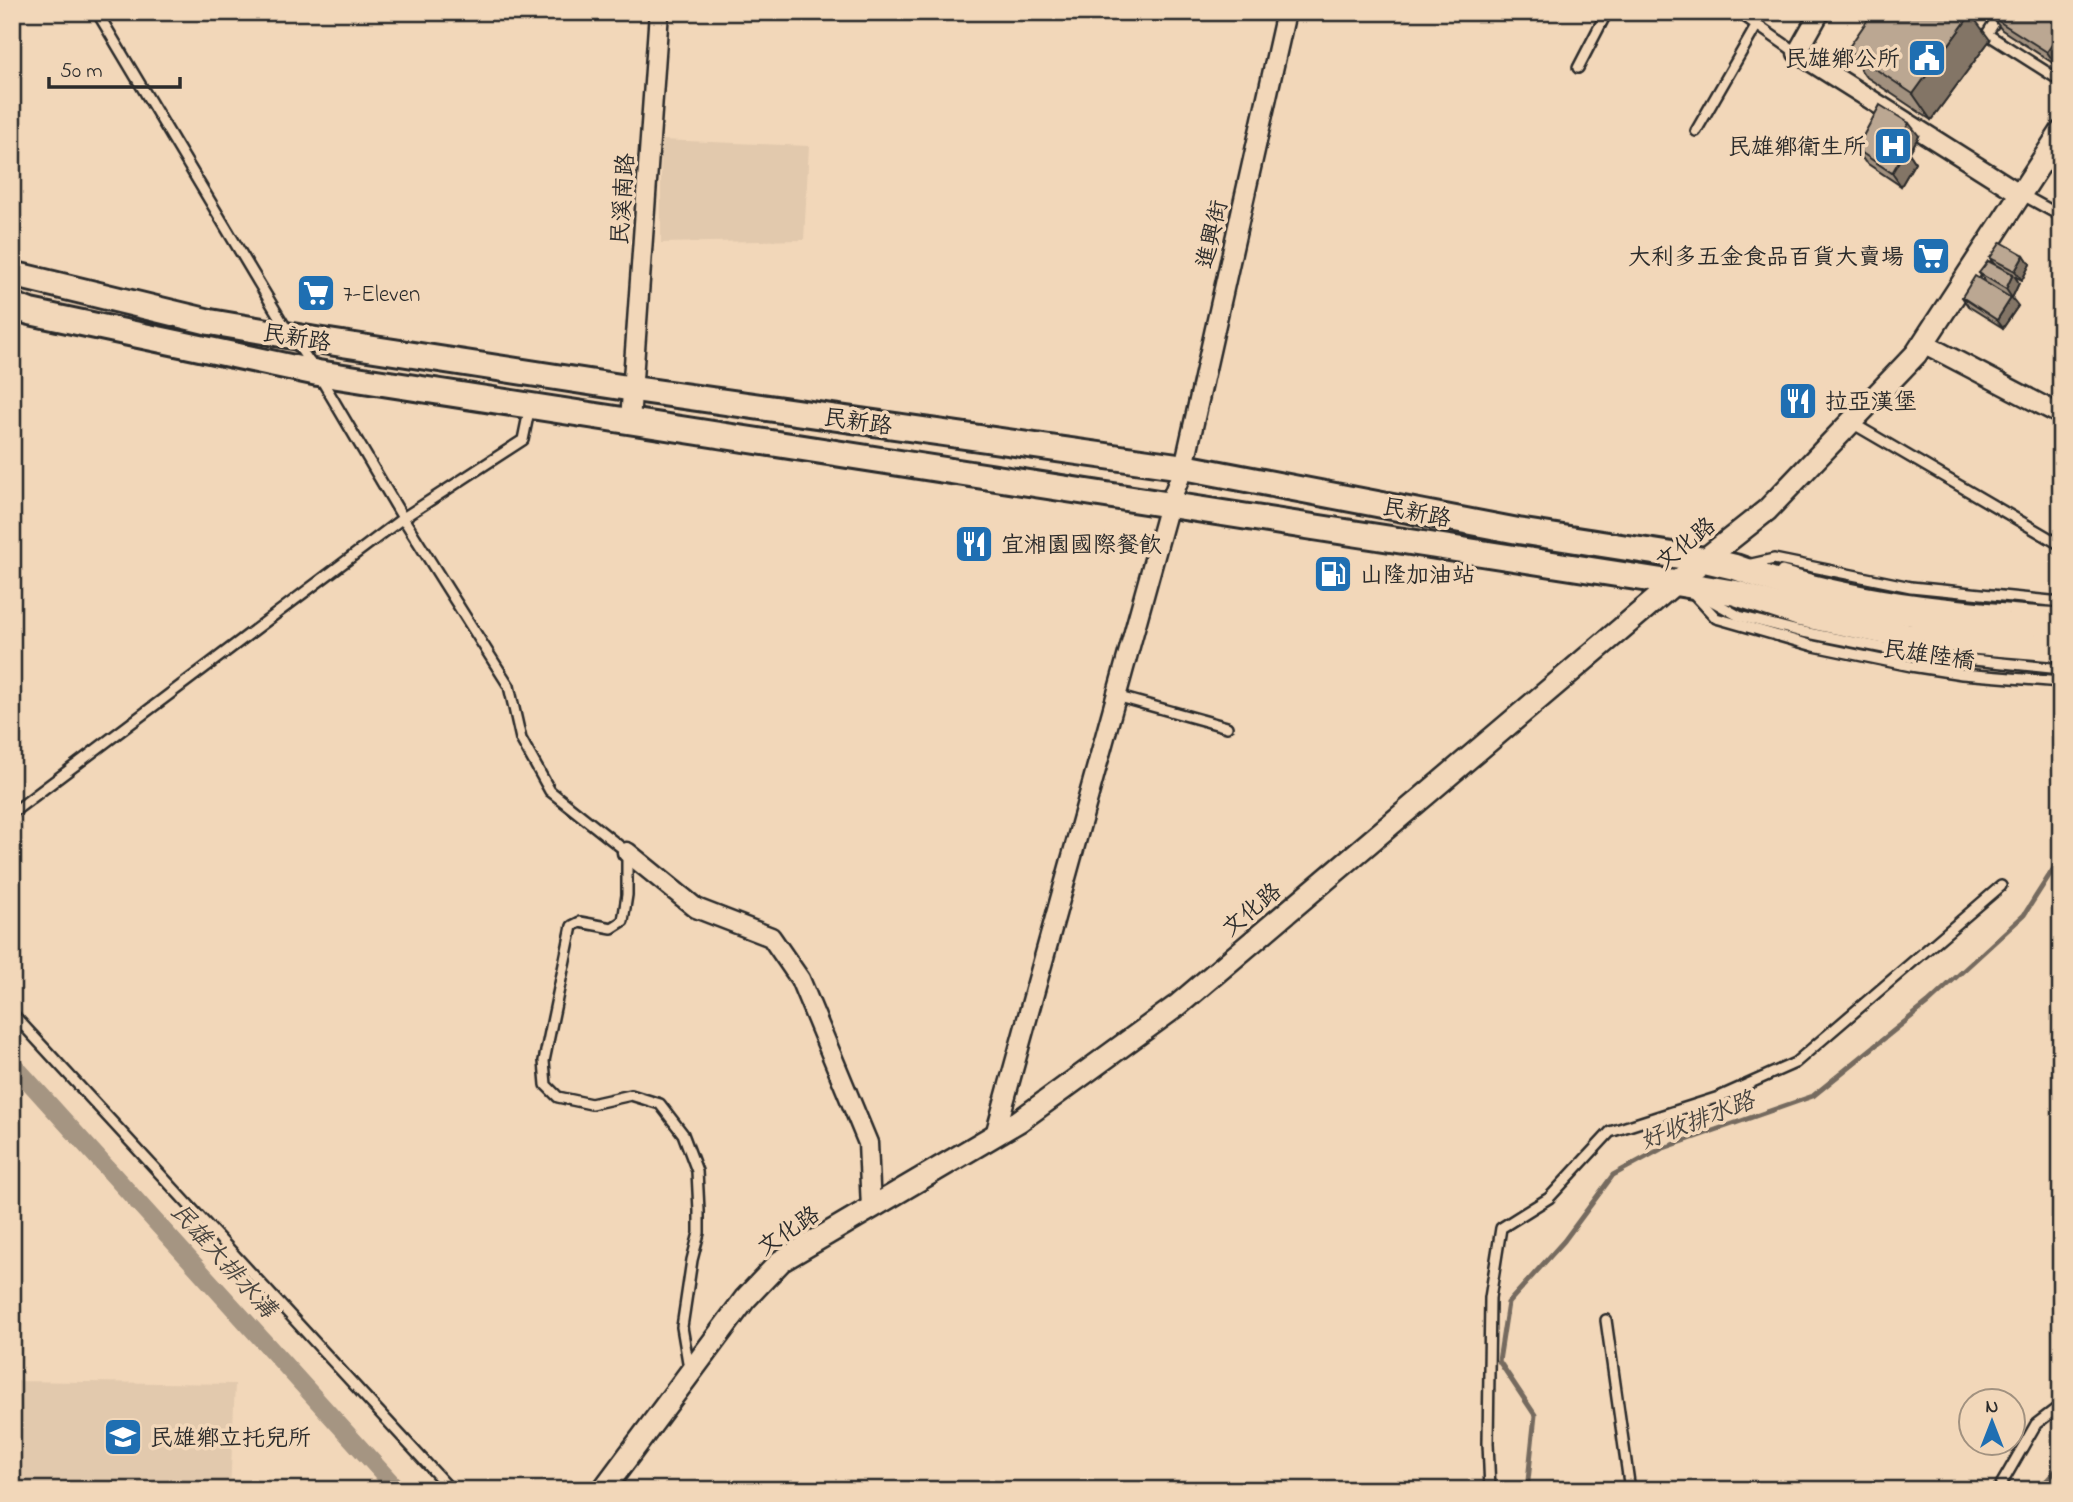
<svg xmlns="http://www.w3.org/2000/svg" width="2073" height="1502" font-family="'Indie Flower','LXGW WenKai TC',sans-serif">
  <rect width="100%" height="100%" fill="#f2d7b9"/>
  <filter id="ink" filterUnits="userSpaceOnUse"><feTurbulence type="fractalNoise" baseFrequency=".0143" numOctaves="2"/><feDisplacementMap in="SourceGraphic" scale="14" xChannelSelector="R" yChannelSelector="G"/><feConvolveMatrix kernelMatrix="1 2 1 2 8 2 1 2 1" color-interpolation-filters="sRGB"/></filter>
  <g filter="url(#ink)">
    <!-- built -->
    <g fill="#e2c9ad">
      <path d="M661 140 809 146 804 240 661 243Z"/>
      <path d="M12 1381 235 1384 230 1490H12Z"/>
    </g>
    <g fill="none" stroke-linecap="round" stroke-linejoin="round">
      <!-- stream -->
      <g stroke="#746b5f" stroke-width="5">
        <path d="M1527 1490 1535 1415 1499 1361 1508 1303 1564 1241 1613 1175 1661 1149 1813 1096 1928 1003 2024 915 2061 857"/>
        <path d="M2038 1490 2061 1465"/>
      </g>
      <!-- canal -->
      <path stroke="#a59582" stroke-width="18" d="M12 1063 398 1490"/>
      <!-- service casing -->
      <g stroke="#2b2b2b" stroke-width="14">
        <g id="service">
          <path d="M97 12 287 330"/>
          <path d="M1738 12 1757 25"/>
          <path d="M2001 12 1987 34 2061 81"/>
          <path d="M1578 68 1607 12"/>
          <path d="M1696 131 1757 25 1797 53"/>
          <path d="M2021 194 2061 216"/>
          <path d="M295 341 313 367"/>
          <path d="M321 379 403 518 509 686 521 739 550 791 627 852V895L623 921 612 928 580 922 572 926 544 1061 546 1085 558 1097 591 1104 631 1095 660 1104 683 1134 697 1171 699 1211V1233L692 1260 682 1327 689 1368"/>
          <path d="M1852 423 2061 545"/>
          <path d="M1747 565 1774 559 1911 587 2061 602"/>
          <path d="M1782 571C1873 599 1967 607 2061 613"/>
          <path d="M1693 593 1716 618 1814 646 1911 666 1962 674 2061 682"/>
          <path d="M1703 596 1739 616 1798 631 1914 654 2061 669"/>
          <path d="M1116 696 1227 727"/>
          <path d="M12 813 403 518 523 440 530 406"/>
          <path d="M12 1013 451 1490"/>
          <path d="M1606 1320 1630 1490"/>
          <path d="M1490 1490 1488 1443 1490 1298 1501 1228 1549 1198 1610 1132 1719 1097 1795 1063 2001 886"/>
          <path d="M1998 1490 2036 1424 2061 1405"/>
        </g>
      </g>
      <!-- minor casing -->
      <g stroke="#2b2b2b" stroke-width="23">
        <g id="minor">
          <path d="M1820 12 1797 53 2019 193"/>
          <path d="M1923 343 2061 415"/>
          <path d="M630 421 659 12"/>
          <path d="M627 852 696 908 771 937 800 979 868 1143 871 1208"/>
          <path d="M995 1135 1169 505 1184 467 1286 12"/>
        </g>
      </g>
      <!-- tertiary casing -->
      <g stroke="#2b2b2b" stroke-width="26">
        <path id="tertiary" d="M603 1490 745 1299 781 1261 1019 1121 1178 1005 1675 583 1767 510 1916 354 2061 132"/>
      </g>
      <!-- secondary casing -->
      <g stroke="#2b2b2b" stroke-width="30">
        <g id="secondary">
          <path d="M12 274 210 322 316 340 634 389 1184 467 1518 531 1705 560 1735 567 1814 595 1898 611 2006 625 2061 628"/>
          <path d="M12 305 30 312 318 373 1675 583 1736 593 1800 614 1906 636 2061 649"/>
        </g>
      </g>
      <!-- service -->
      <use href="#service" stroke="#f2d7b9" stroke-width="9"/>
      <!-- minor -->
      <use href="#minor" stroke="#f2d7b9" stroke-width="18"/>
      <!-- tertiary -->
      <use href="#tertiary" stroke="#f2d7b9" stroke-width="21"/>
      <!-- secondary -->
      <use href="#secondary" stroke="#f2d7b9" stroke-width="24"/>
    </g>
    <!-- wall -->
    <g fill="#a1907e" stroke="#2b2b2b" stroke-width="2">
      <path d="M2061 12 2056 65 2002 30 1992 17Z"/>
      <path d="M1990 40 1931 120 1865 76 1847 50Z"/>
      <path d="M1919 136 1909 153 1915 162 1901 186 1865 162 1856 149Z"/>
      <path d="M2024 255 2030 264 2022 280 2014 276 2019 283 2012 298 2018 306 2003 328 1968 306 1962 297 1985 281 1979 273 1994 264 1990 258Z"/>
    </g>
    <!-- shaded-wall -->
    <g fill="#837566" stroke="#2b2b2b" stroke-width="2">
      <path d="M1971 14 1990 40 1931 120 1913 94Z"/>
      <path d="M2061 31V58L2056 65 2047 52Z"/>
      <path d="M1909 123 1919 136 1909 153 1915 162 1901 186 1892 173 1898 143Z"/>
      <path d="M2024 255 2030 264 2022 280 2015 271Z"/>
      <path d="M2013 274 2019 283 2012 298 2006 289Z"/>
      <path d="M2011 298 2018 306 2003 328 1997 320Z"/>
    </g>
    <!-- building -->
    <g fill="#bba792" stroke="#2b2b2b" stroke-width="2">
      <path d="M1873 12H1968L1971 14 1913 94 1847 50Z"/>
      <path d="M1995 12H2061V31L2047 52 1992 17Z"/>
      <path d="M1880 105 1909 123 1898 143 1906 149 1892 173 1856 149Z"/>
      <path d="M2001 242 2024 255 2015 271 1990 258Z"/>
      <path d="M1988 261 2013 274 2006 289 1979 273Z"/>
      <path d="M1975 276 2011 298 1997 320 1962 297Z"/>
    </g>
  </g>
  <!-- icons -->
  <defs>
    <g id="civic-square" transform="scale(2.0125)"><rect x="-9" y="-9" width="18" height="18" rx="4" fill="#1f6fb2" stroke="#f2d7b9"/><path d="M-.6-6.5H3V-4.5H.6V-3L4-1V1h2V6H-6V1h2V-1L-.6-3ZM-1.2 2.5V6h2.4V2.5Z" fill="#fff"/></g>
    <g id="hospital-square" transform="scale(2.0125)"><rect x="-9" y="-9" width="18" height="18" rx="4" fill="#1f6fb2" stroke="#f2d7b9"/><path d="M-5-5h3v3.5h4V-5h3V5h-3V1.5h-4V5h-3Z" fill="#fff"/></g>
    <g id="supermarket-square" transform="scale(2.0125)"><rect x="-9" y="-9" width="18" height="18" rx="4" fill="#1f6fb2" stroke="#f2d7b9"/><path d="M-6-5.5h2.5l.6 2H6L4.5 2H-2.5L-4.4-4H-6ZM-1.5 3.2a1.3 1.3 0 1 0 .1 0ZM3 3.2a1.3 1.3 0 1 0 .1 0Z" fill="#fff"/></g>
    <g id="restaurant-square" transform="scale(2.0125)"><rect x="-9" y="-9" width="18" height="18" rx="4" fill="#1f6fb2" stroke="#f2d7b9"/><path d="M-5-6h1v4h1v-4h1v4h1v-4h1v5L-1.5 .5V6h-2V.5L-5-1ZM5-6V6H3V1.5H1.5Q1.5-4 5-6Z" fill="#fff"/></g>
    <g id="fuel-square" transform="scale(2.0125)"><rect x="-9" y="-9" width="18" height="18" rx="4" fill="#1f6fb2" stroke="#f2d7b9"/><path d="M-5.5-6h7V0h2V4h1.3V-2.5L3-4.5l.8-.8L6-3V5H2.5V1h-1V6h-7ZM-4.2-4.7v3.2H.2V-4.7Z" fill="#fff"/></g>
    <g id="school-square" transform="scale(2.0125)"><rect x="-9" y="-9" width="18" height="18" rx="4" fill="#1f6fb2" stroke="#f2d7b9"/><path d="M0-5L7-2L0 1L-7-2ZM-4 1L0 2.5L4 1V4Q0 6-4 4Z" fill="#fff"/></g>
  </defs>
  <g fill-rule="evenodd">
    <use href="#civic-square" x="1927" y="58"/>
    <use href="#hospital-square" x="1893" y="146"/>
    <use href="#supermarket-square" x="1931" y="256"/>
    <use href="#supermarket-square" x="316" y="293"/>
    <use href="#restaurant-square" x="1798" y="401"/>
    <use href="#restaurant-square" x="974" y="544"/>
    <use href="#fuel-square" x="1333" y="574"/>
    <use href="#school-square" x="123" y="1437"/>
  </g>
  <g text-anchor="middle" stroke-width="7" stroke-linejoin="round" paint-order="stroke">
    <!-- poi labels -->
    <g font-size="23" fill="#2b2b2b" stroke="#f2d7b9" text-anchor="start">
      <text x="1900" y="66" text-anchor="end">民雄鄉公所</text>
      <text x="1866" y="154" text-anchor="end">民雄鄉衛生所</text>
      <text x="1904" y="264" text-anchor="end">大利多五金食品百貨大賣場</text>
      <text x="343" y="301">7-Eleven</text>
      <text x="1825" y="409">拉亞漢堡</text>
      <text x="1001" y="552">宜湘園國際餐飲</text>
      <text x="1360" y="582">山隆加油站</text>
      <text x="150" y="1445">民雄鄉立托兒所</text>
    </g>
    <!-- street labels -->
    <g font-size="23" fill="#2b2b2b" stroke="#f2d7b9">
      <text transform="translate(622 199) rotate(-86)" y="8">民溪南路</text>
      <text transform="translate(1211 234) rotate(-77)" y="8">進興街</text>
      <text transform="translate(297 337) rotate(9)" y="8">民新路</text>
      <text transform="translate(858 421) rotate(8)" y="8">民新路</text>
      <text transform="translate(1417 512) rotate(11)" y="8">民新路</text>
      <text transform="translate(1685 543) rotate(-39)" y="8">文化路</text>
      <text transform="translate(1929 654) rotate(8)" y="8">民雄陸橋</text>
      <text transform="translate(1251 909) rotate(-40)" y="8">文化路</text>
      <text transform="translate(788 1230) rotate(-34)" y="8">文化路</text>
    </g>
    <!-- water labels -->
    <g font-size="24" font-style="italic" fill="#4a4641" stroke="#f2d7b9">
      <text transform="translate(1697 1120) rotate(-21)" y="8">好收排水路</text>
      <text transform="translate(224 1260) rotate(48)" y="8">民雄大排水溝</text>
    </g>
  </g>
  <!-- margin -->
  <rect width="2073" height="1502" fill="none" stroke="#f2d7b9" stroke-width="42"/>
  <rect x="21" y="21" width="2031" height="1460" fill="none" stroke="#2b2b2b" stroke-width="2.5" filter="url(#ink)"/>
  <!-- north arrow -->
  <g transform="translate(1992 1422)"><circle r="33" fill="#f2d7b9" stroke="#a29280" stroke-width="2"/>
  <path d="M0-5L12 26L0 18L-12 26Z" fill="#1f6fb2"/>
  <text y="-10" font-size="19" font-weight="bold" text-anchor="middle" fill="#2b2b2b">N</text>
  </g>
  <!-- scale -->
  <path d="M49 77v10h131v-10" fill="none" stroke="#2b2b2b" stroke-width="3.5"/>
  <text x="60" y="77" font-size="21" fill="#2b2b2b" stroke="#f2d7b9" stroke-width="5" paint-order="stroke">50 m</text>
</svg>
